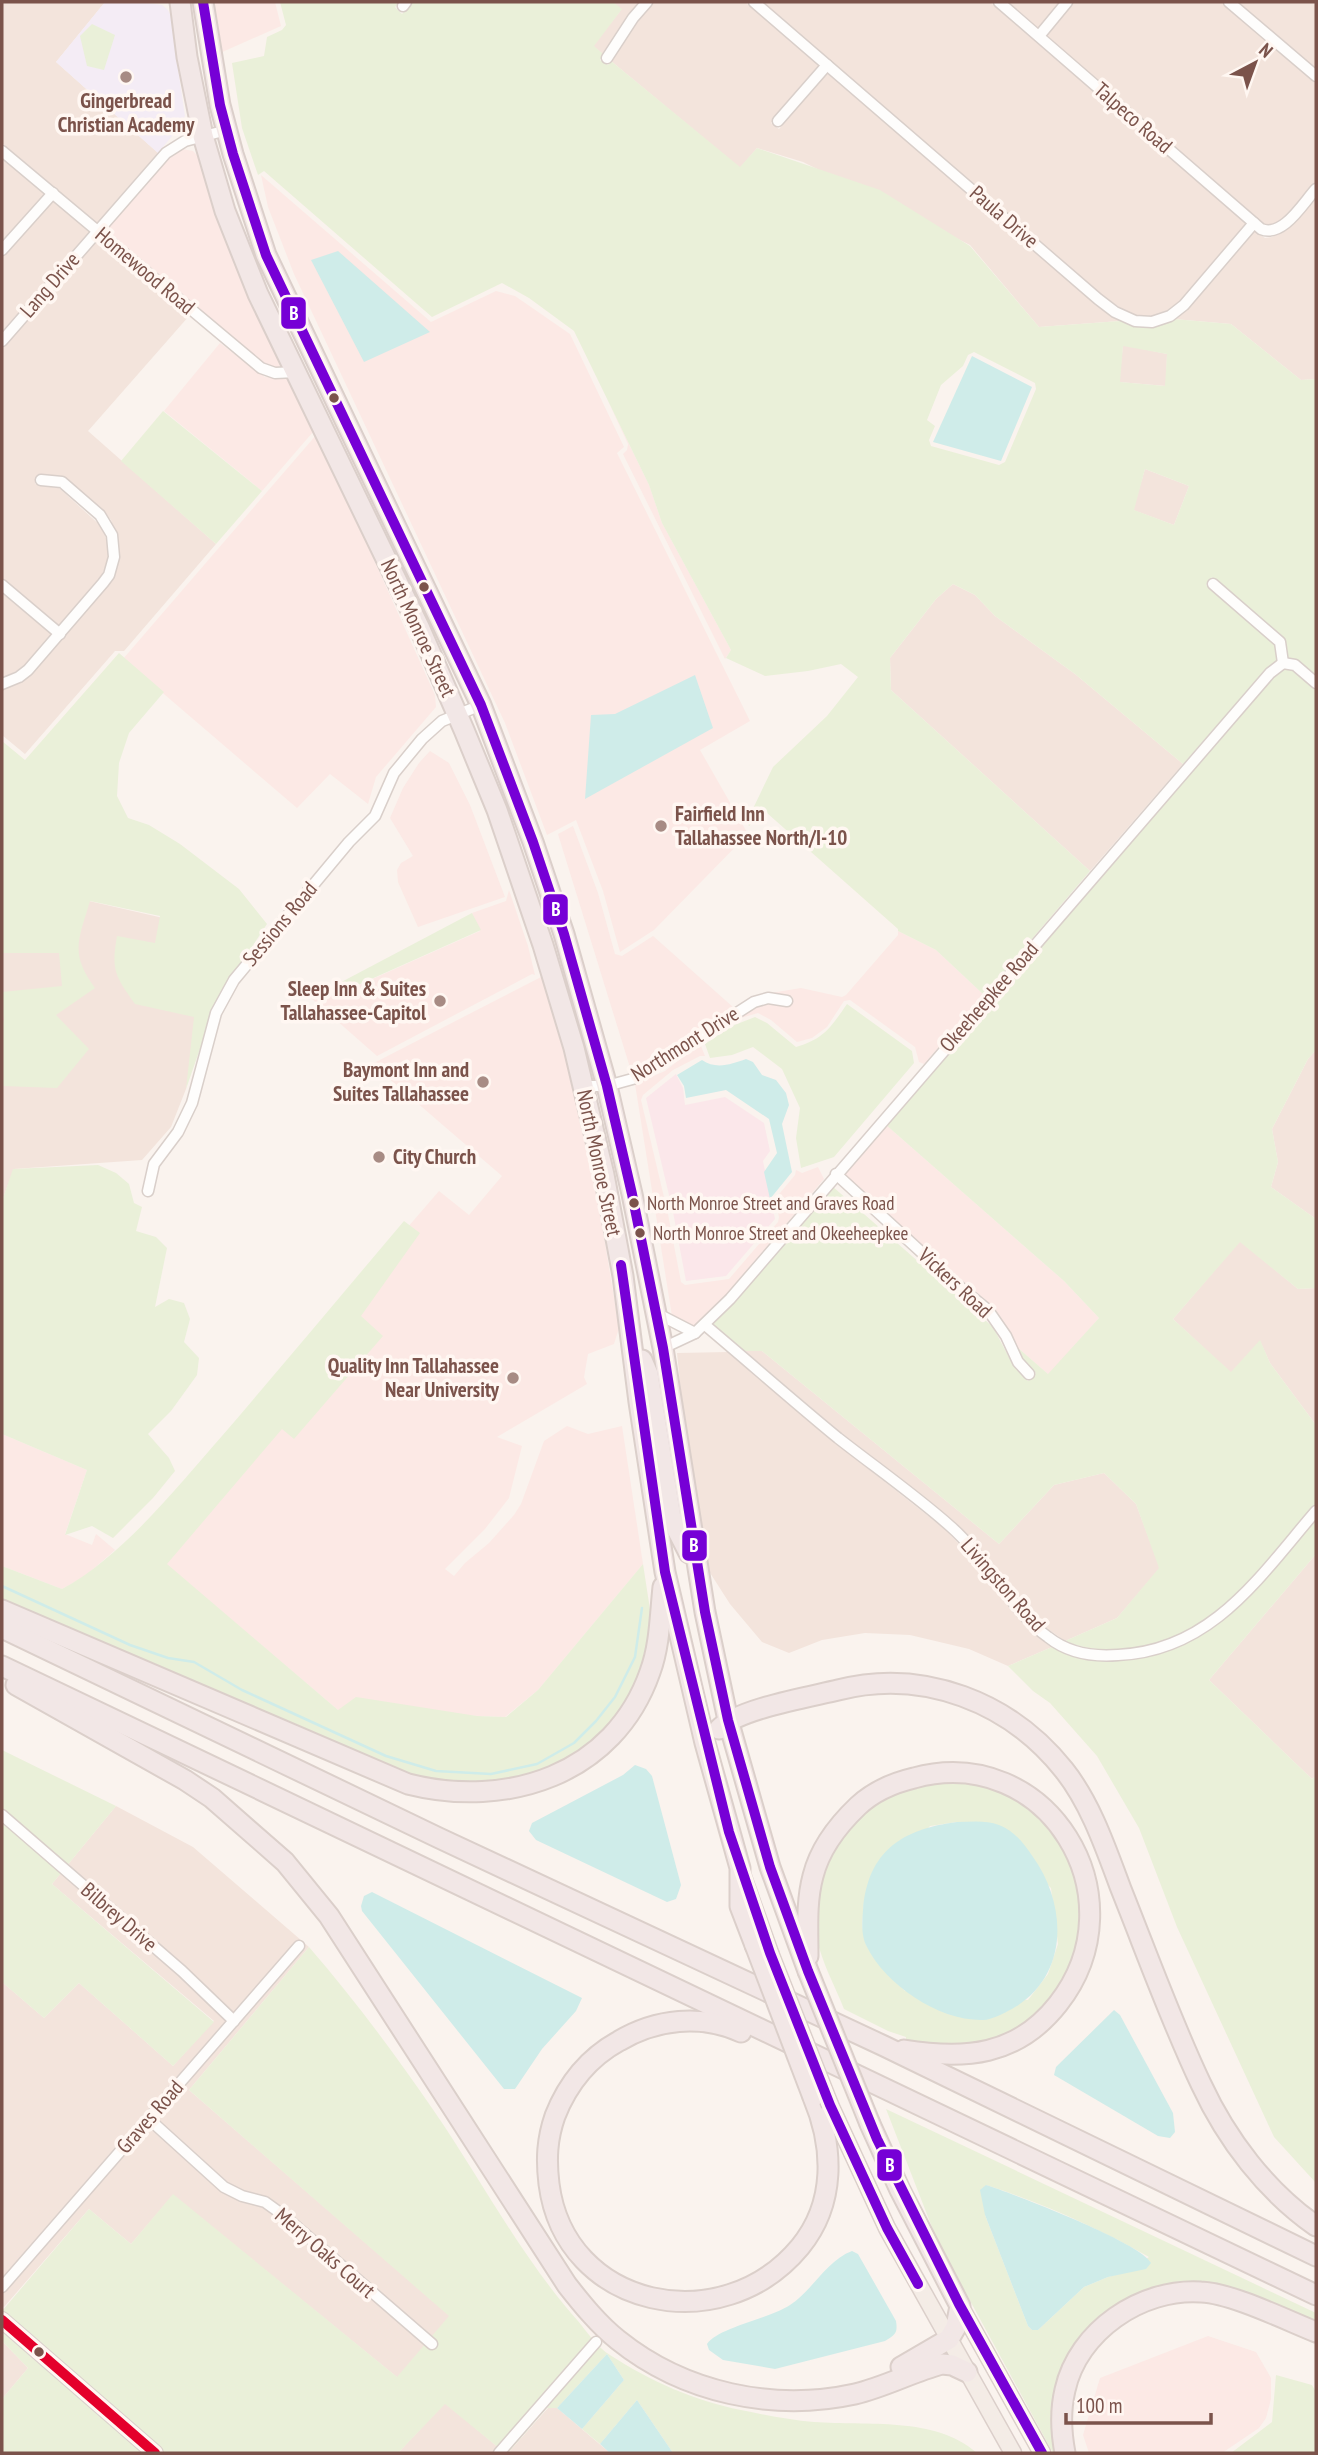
<svg xmlns="http://www.w3.org/2000/svg" width="1318" height="2455" font-family="'PT Sans Narrow',sans-serif">
  <rect width="100%" height="100%" fill="#faf3ee"/>
  <!-- residential -->
  <g fill="#f3e4dc">
    <path d="M2 2H105L56 62 158 153 97 223 2 143Z"/>
    <path d="M613 2H640L603 54 593 46 621 10Z"/>
    <path d="M653 2H745L820 66 771 123 779 129 827 73 1095 303 1120 321 1039 327 970 245 803 162 757 148 740 168 611 61 637 21Z"/>
    <path d="M762 2H990L1247 224 1173 308 1152 316H1137L1128 313 1102 295Z"/>
    <path d="M1007 2H1061L1039 29Z"/>
    <path d="M1074 2H1221L1316 84V182L1277 224 1269 226 1264 224 1046 35Z"/>
    <path d="M1238 2H1316V69Z"/>
    <path d="M2 158 46 194 2 243Z"/>
    <path d="M1316 197V379L1301 380 1231 324 1174 319 1188 308 1254 230 1265 238 1272 237 1282 232Z"/>
    <path d="M53 200 89 232 2 334V257Z"/>
    <path d="M97 238 189 316 88 431 216 544 124 651H115L25 754 2 735V689L20 682 31 675 107 586 117 565 119 545 111 520 104 511 66 478 38 474 35 484 59 488 102 527 109 547 107 564 99 580 59 626 2 578V349Z"/>
    <path d="M1123 345 1167 354 1166 386 1119 382Z"/>
    <path d="M1145 469 1189 486 1174 525 1133 510Z"/>
    <path d="M953 584 975 595 995 616 1075 674 1183 764 1090 871 891 690 890 658 936 599Z"/>
    <path d="M2 593 52 635 25 667 2 678Z"/>
    <path d="M89 901 220 931 186 1089 171 1127 142 1160 14 1169 2 1201V953H60Z"/>
    <path d="M1316 1050V1219L1271 1187 1278 1162 1272 1129 1308 1059Z"/>
    <path d="M1240 1241 1298 1289 1316 1288V1425L1270 1363 1260 1341 1231 1373 1173 1319Z"/>
    <path d="M745 1351H762L999 1544 1054 1485 1104 1473 1136 1504 1160 1568 1117 1618 1065 1641 1041 1624 990 1560 954 1522 840 1432Z"/>
    <path d="M728 1352 833 1441 946 1530 981 1568 1020 1618 1052 1647 1008 1666 969 1649 910 1635 865 1633 822 1640 789 1653 762 1642 730 1604 705 1565 688 1461 677 1353Z"/>
    <path d="M1316 1554V1776L1312 1779 1209 1680Z"/>
    <path d="M116 1806 193 1847 309 1947 189 2090 450 2316 398 2378 173 2195 131 2244 89 2209 4 2307 2 2306V1982L44 2018 79 1983 173 2066 214 2021 52 1884Z"/>
    <path d="M2 2341 28 2368 2 2399Z"/>
    <path d="M445 2403 505 2453H398Z"/>
    <path d="M548 2408H557L610 2453H508Z"/>
  </g>
  <!-- commercial -->
  <g fill="#fce9e5">
    <path d="M212 2H275L281 26 220 53Z"/>
    <path d="M182 149 193 151 199 157 284 368 270 367 264 364 104 230 165 161 175 152Z"/>
    <path d="M261 175 431 322 496 291 515 296 570 334 624 447 617 453 750 721 700 750 748 834 654 930 620 952 603 891 576 820 547 835 505 723 294 274 268 207Z"/>
    <path d="M220 343 265 377 288 378 313 432 262 491 164 411Z"/>
    <path d="M607 399 649 485 662 523 731 650 725 659 623 454 627 450 628 444Z"/>
    <path d="M317 434 435 695 436 707 376 777 368 804 330 774 297 808 123 659Z"/>
    <path d="M430 751 449 763 470 805 505 897 418 927 398 882 397 870 401 863 413 856 390 818 403 788 419 763Z"/>
    <path d="M573 826 598 893 615 954 622 956 653 936 734 1008 651 1064 632 1074 558 834Z"/>
    <path d="M509 890 528 946 535 975 532 974 377 1056 311 998 332 987 341 993 480 931 472 913 506 901Z"/>
    <path d="M898 931 936 950 984 995 924 1064 919 1062 915 1047 850 1000 844 1001 827 1027 812 1038 797 1042 771 1020 758 1013 734 1020 761 1005 777 1004 789 1007 793 997 771 993 801 988 842 997 846 995 898 935Z"/>
    <path d="M543 976 575 1094 597 1194 619 1328 614 1344 588 1354 584 1377 587 1384 497 1437 522 1446 509 1498 485 1529 445 1569 454 1576 465 1563 489 1543 514 1515 521 1504 544 1441 567 1426 588 1434 622 1426 643 1564 538 1690 505 1717 338 1710 166 1564 282 1428 294 1438 344 1301 439 1191 469 1215 502 1176 372 1064Z"/>
    <path d="M702 1042 701 1046 705 1056H700L673 1070 643 1095 641 1100 668 1214 681 1282 685 1285 729 1279 778 1222 779 1217 775 1199 795 1175 796 1170 802 1173 818 1167 824 1179 726 1295 695 1326 672 1316 635 1084 665 1071Z"/>
    <path d="M885 1124 1064 1281 1099 1318 1049 1375 1017 1347 1002 1319 985 1299 958 1279 843 1173Z"/>
    <path d="M2 1434 87 1470 65 1534 92 1545 96 1534 115 1550 84 1577 62 1589 2 1566Z"/>
    <path d="M1208 2336 1256 2352 1271 2378V2399L1266 2418 1259 2428 1222 2453H1089L1083 2435 1100 2378Z"/>
  </g>
  <!-- education -->
  <path fill="#f4ecf5" d="M105 2H140L162 5 168 10 174 22 177 62 185 116 177 130 158 153 56 62Z"/>
  <!-- medical -->
  <path fill="#fbe7ea" d="M676 1074 683 1088 685 1105 725 1097 764 1123 770 1151 763 1161 775 1219 726 1276 686 1281 673 1212 646 1098Z"/>
  <!-- green -->
  <g fill="#eaf0d9" fill-rule="evenodd">
    <path d="M280 2H400L395 7 402 14 413 2H613L622 9 594 46 603 54 600 60 608 65 611 61 740 167 757 148 880 190 970 246 1039 327 1120 321 1134 326 1152 327 1174 319 1231 324 1301 380 1316 379V676L1299 661 1288 657 1284 638 1212 577 1206 585 1275 645 1277 661 1266 670 1183 764 1075 674 995 616 975 595 953 584 936 599 890 658 891 690 1090 871 984 995 936 950 898 931V929L767 813 761 814 749 826 747 821 773 767 827 716 858 677 841 664 808 671 765 676 726 658 731 650 662 523 649 485 574 331 529 298 502 283 432 317 264 171 258 175 242 128 232 63 264 56 267 37 282 30 286 25ZM1123 346 1167 354 1165 386 1120 382ZM974 352 1035 383 1036 389 1005 462 999 465 931 446 929 440 935 426 927 420 941 385 963 366 968 355ZM1145 469 1189 486 1174 525 1134 510Z"/>
    <path d="M92 24 115 35 104 70 87 66 80 36Z"/>
    <path d="M163 411 262 491 216 544 121 461Z"/>
    <path d="M119 653 164 692 129 733 119 763 117 796 128 818 149 825 180 844 239 889 267 924 217 1000 186 1089 194 1017 135 1004C115 976 111 970 117 936L155 943 160 916 90 901C79 939 69 953 95 988L56 1015 89 1049 57 1088 3 1086 2 1091V1027L4 1019 2 1013V992L62 986 59 953H2V741L25 760Z"/>
    <path d="M1284 668 1292 669 1316 691V1050L1308 1059 1272 1129 1278 1162 1271 1187 1316 1219V1288L1298 1289 1240 1242 1173 1319 1231 1372 1260 1340 1270 1363 1316 1425V1504C1264 1564 1214 1641 1127 1649 1105 1651 1085 1649 1065 1641L1117 1618 1159 1568 1136 1504 1104 1473 1054 1485 999 1544 762 1351H745L713 1324 832 1186 993 1327 1013 1365 1028 1381 1036 1373 1022 1359 1017 1347 1048 1374 1099 1318 1064 1281 885 1124 934 1067 937 1068 992 1004 991 1002 1273 676Z"/>
    <path d="M472 913 481 930 340 993 332 987Z"/>
    <path d="M847 1004 912 1051 914 1063 834 1157 801 1168 796 1138 800 1108 782 1069 753 1047 732 1055 710 1058 705 1044 732 1026 755 1017 767 1023 796 1047C824 1039 831 1027 847 1004Z"/>
    <path d="M98 1165 116 1173 129 1184 134 1203 142 1207 136 1231 156 1237 167 1248 155 1307 169 1299 184 1303 190 1319 184 1342 199 1358 197 1375 171 1411 148 1434 169 1458 175 1471 153 1498 113 1538 92 1526 65 1535 87 1470 2 1434V1201L13 1169Z"/>
    <path d="M404 1221 420 1233 361 1316 383 1336 294 1439 282 1429 167 1564 338 1710 356 1697 477 1716 506 1717 538 1690 643 1564 651 1616 646 1645 649 1646 644 1678 593 1747 527 1781 428 1785 2 1607V1566L62 1589C122 1557 177 1487 222 1436 283 1365 343 1293 404 1221Z"/>
    <path d="M1316 1519V1554L1209 1680 1312 1779 1316 1776V2183L1274 2137 1177 1927 1139 1828 1097 1756 1050 1703 1033 1691 1008 1666 1052 1647C1073 1660 1099 1662 1124 1660 1215 1652 1261 1582 1316 1519Z"/>
    <path d="M2 1750 116 1806 52 1884 214 2022 173 2066 79 1983 44 2018 2 1982Z"/>
    <path d="M939 1779 990 1785 1046 1819 1078 1872 1082 1946 1043 2014 995 2042 921 2047 906 2040V2037L888 2031 844 2009C835 1986 822 1963 817 1939 807 1883 836 1825 883 1797 899 1787 922 1784 939 1779ZM957 1822H980L1051 1888 1058 1944 1048 1974 1028 2000 905 1991 875 1958 866 1945 862 1925 864 1902 930 1826Z"/>
    <path d="M309 1947C354 1999 395 2054 434 2111 482 2181 521 2257 578 2321 587 2332 598 2348 610 2355 650 2381 695 2401 741 2410 765 2415 790 2420 814 2422 867 2426 935 2416 977 2453H673L637 2400 600 2444 582 2429 624 2380 607 2354 557 2408H547L508 2453H505L445 2404 398 2453H2V2399L28 2368 2 2341V2311L89 2209 131 2244 173 2194 397 2377 449 2316 189 2090Z"/>
    <path d="M886 2109 1316 2313V2328L1224 2289 1095 2322 1056 2452 1053 2453 937 2240ZM986 2185C1042 2203 1098 2228 1149 2257L1126 2272 1108 2277 1084 2287 1038 2330H1032L1028 2326 985 2215Z"/>
    <path d="M1276 2375 1312 2385 1316 2392V2453H1231L1272 2422Z"/>
  </g>
  <!-- water -->
  <g fill="#cfece9">
    <path d="M338 251 430 332 364 362 311 260Z"/>
    <path d="M972 356 1032 387 1001 461 933 442Z"/>
    <path d="M695 675 713 728 585 799 591 715 615 714Z"/>
    <path d="M746 1059 753 1062 762 1075 776 1080 786 1093 789 1105 782 1124 792 1172 770 1199 764 1172 777 1153 769 1119 726 1090 686 1098 684 1086 677 1075 702 1060C716 1070 732 1064 746 1059Z"/>
    <path d="M635 1765 646 1769 652 1776 681 1885 676 1899 667 1902 536 1840 529 1831 532 1823 623 1775Z"/>
    <path d="M957 1822C971 1822 986 1820 999 1825 1015 1831 1024 1844 1033 1857 1068 1906 1069 1977 1012 2009 1004 2013 992 2020 983 2020 939 2021 886 1985 867 1947 861 1936 862 1922 863 1910 868 1851 902 1829 957 1822Z"/>
    <path d="M372 1892 582 1998 576 2011 542 2049 515 2089H504L362 1911 361 1906 364 1896Z"/>
    <path d="M1114 2010 1120 2015 1173 2113 1175 2132 1170 2138 1158 2136 1054 2075 1056 2067Z"/>
    <path d="M986 2185C1012 2193 1142 2243 1151 2263L1146 2269 1108 2277 1084 2287 1038 2330H1032L1028 2326 985 2215 980 2190Z"/>
    <path d="M852 2251 858 2254 896 2321C898 2333 895 2335 885 2341L775 2369 723 2360 709 2350 707 2344C719 2327 769 2319 790 2305 813 2290 827 2260 852 2251Z"/>
    <path d="M607 2354 624 2380 582 2429 557 2408Z"/>
    <path d="M637 2400 673 2453H610L600 2444Z"/>
  </g>
  <g fill="none" stroke-linecap="round" stroke-linejoin="round">
    <!-- stream -->
    <path stroke="#cfece9" stroke-width="2.5" d="M2 1586 130 1645 168 1658 194 1662 242 1690 386 1756 436 1771 491 1774 537 1764 574 1743 596 1721 615 1697 635 1657 642 1608"/>
    <!-- street casing -->
    <g stroke="#d9cfca" stroke-width="13">
      <g id="street">
        <path d="M754 2 1098 299 1115 312 1135 321 1152 322 1170 316 1184 305 1254 223"/>
        <path d="M999 2 1261 229C1283 238 1303 203 1316 189"/>
        <path d="M1229 2 1316 76"/>
        <path d="M403 6 406 2"/>
        <path d="M1039 36 1067 2"/>
        <path d="M607 58 633 18 647 2"/>
        <path d="M778 121 827 65"/>
        <path d="M2 151 261 368 275 373 296 372"/>
        <path d="M2 250 53 193"/>
        <path d="M2 341 166 153 185 141 227 130"/>
        <path d="M1213 584 1280 642 1283 663"/>
        <path d="M2 585 60 634"/>
        <path d="M1283 663 1295 665 1316 683"/>
        <path d="M2 684 19 677 28 670 103 583 109 575 114 557 112 535 100 515 62 482 41 480"/>
        <path d="M583 1086H607L636 1078 754 1002 768 998 787 1001"/>
        <path d="M836 1174 955 1283 988 1310 1006 1336 1018 1362 1029 1374"/>
        <path d="M148 1191 154 1164 178 1132 192 1103 216 1013 234 980 349 842 375 816 394 773 422 739 442 721 481 705"/>
        <path d="M658 1314 695 1333"/>
        <path d="M705 1325C749 1362 793 1401 838 1438 875 1467 915 1495 950 1526 987 1558 1010 1610 1048 1637 1068 1653 1093 1657 1118 1655 1212 1651 1260 1576 1316 1511"/>
        <path d="M663 1348 695 1333 730 1299 1270 673 1283 663"/>
        <path d="M2 1815 182 1971 234 2021"/>
        <path d="M149 2119 224 2187 242 2196 265 2202 283 2215 432 2344"/>
        <path d="M2 2287 299 1946"/>
        <path d="M499 2453 596 2342"/>
      </g>
    </g>
    <!-- secondary casing -->
    <g stroke="#dbd0cc" stroke-width="18">
      <path id="secondary" d="M2 2320 155 2453"/>
    </g>
    <!-- primary casing -->
    <g stroke="#dbcfca" stroke-width="19">
      <g id="primary">
        <path d="M743 1877 770 1953"/>
        <path d="M830 2105 887 2228 1013 2453"/>
        <path d="M960 2306 1042 2453"/>
      </g>
    </g>
    <!-- highway casing -->
    <g stroke="#dbcfca" stroke-width="23">
      <g id="highway">
        <path d="M180 2 187 57 203 136 225 211 258 294 420 629 464 730 497 810 543 945 574 1048 604 1175 623 1276 639 1402 665 1572 705 1743 740 1868V1906L755 1945"/>
        <path d="M203 2 220 105 233 154 266 255 481 705 533 842 564 934 607 1086 632 1194 663 1348 705 1612 728 1720 770 1867 808 1971"/>
        <path d="M642 1360 648 1374 671 1518 689 1553"/>
        <path d="M2 1610 408 1784C507 1809 614 1775 650 1672 660 1645 660 1615 663 1587"/>
        <path d="M2 1628 439 1838 884 2046 1316 2256"/>
        <path d="M2 1666 1316 2295"/>
        <path d="M16 1685 185 1780 212 1798 285 1862 329 1916 567 2285C582 2304 598 2324 618 2340 684 2393 773 2412 855 2394 885 2387 912 2372 942 2364L952 2365 967 2372"/>
        <path d="M719 1729C738 1709 809 1697 838 1690 923 1668 1010 1702 1064 1770 1091 1804 1106 1849 1121 1889 1147 1954 1171 2021 1201 2084 1227 2140 1266 2191 1316 2226"/>
        <path d="M808 1956C808 1929 806 1902 813 1876 820 1848 837 1826 858 1806 874 1791 893 1783 914 1778 1047 1742 1142 1897 1058 2004 1017 2056 965 2060 904 2050"/>
        <path d="M741 2032C701 2014 656 2019 619 2041 588 2058 568 2083 555 2116 547 2139 546 2159 549 2184 565 2309 722 2341 800 2247 836 2203 834 2147 813 2097"/>
        <path d="M870 2124 900 2190 960 2306 956 2327 949 2339 901 2367"/>
        <path d="M1065 2453C1061 2432 1060 2411 1065 2390 1078 2331 1141 2288 1201 2292 1231 2293 1286 2320 1316 2332"/>
      </g>
    </g>
    <!-- street -->
    <use href="#street" stroke="#fefdfc" stroke-width="10"/>
    <!-- secondary -->
    <use href="#secondary" stroke="#fefdfc" stroke-width="14"/>
    <!-- primary -->
    <use href="#primary" stroke="#f4ece6" stroke-width="16"/>
    <!-- highway -->
    <use href="#highway" stroke="#f2e7e6" stroke-width="19"/>
    <!-- primary-bridge casing -->
    <g stroke="#dbcfca" stroke-width="19" stroke-linecap="butt">
      <path id="primary-bridge" d="M770 1953 830 2105"/>
    </g>
    <!-- highway-bridge casing -->
    <g stroke="#dbcfca" stroke-width="23" stroke-linecap="butt">
      <g id="highway-bridge">
        <path d="M755 1945 813 2097"/>
        <path d="M808 1971 870 2124"/>
      </g>
    </g>
    <!-- primary-bridge -->
    <use href="#primary-bridge" stroke="#f4ece6" stroke-width="16"/>
    <!-- highway-bridge -->
    <use href="#highway-bridge" stroke="#f2e7e6" stroke-width="19"/>
    <!-- bus-1 casing -->
    <g stroke="#fff7f2" stroke-width="16">
      <g id="bus-1">
        <path d="M203 2 220 105 233 154 266 255 481 705 533 842 564 934 607 1086 632 1194 663 1348 705 1612 728 1720 770 1867 808 1971 877 2139 959 2304 1042 2453"/>
        <path d="M621 1265 665 1572 729 1832 770 1953 830 2105 887 2228 918 2284"/>
      </g>
    </g>
    <!-- bus-2 casing -->
    <g stroke="#fff7f2" stroke-width="16">
      <path id="bus-2" d="M2 2320 155 2453"/>
    </g>
    <!-- bus-1 -->
    <use href="#bus-1" stroke="#7600d6" stroke-width="10"/>
    <!-- bus-2 -->
    <use href="#bus-2" stroke="#e4002b" stroke-width="10"/>
  </g>
  <!-- markers -->
  <g fill="#a78b84" stroke="#fff7f2" stroke-width="2.5">
    <circle cx="126" cy="77" r="7"/>
    <circle cx="661" cy="826" r="7"/>
    <circle cx="440" cy="1001" r="7"/>
    <circle cx="483" cy="1082" r="7"/>
    <circle cx="379" cy="1157" r="7"/>
    <circle cx="513" cy="1378" r="7"/>
  </g>
  <g fill="#7b534b" stroke="#fff7f2" stroke-width="2.5">
    <circle cx="334" cy="398" r="6"/>
    <circle cx="424" cy="587" r="6"/>
    <circle cx="634" cy="1203" r="6"/>
    <circle cx="640" cy="1233" r="6"/>
    <circle cx="39" cy="2352" r="6"/>
  </g>
  <g text-anchor="middle" stroke-width="7" stroke-linejoin="round" paint-order="stroke">
    <!-- bus labels -->
    <g font-size="19" fill="#7b534b" stroke="#fff7f2" text-anchor="start">
      <text x="647" y="1210">North Monroe Street and Graves Road</text>
      <text x="653" y="1240">North Monroe Street and Okeeheepkee</text>
    </g>
    <!-- poi labels -->
    <g font-size="21" font-weight="bold" fill="#7b534b" stroke="#fff7f2" text-anchor="end">
      <text x="126" y="108" text-anchor="middle">Gingerbread<tspan x="126" dy="24">Christian Academy</tspan></text>
      <text x="675" y="821" text-anchor="start">Fairfield Inn<tspan x="675" dy="24">Tallahassee North/I-10</tspan></text>
      <text x="426" y="996">Sleep Inn &amp; Suites<tspan x="426" dy="24">Tallahassee-Capitol</tspan></text>
      <text x="469" y="1077">Baymont Inn and<tspan x="469" dy="24">Suites Tallahassee</tspan></text>
      <text x="393" y="1164" text-anchor="start">City Church</text>
      <text x="499" y="1373">Quality Inn Tallahassee<tspan x="499" dy="24">Near University</tspan></text>
    </g>
    <!-- street labels -->
    <g font-size="21" fill="#7b534b" stroke="#fff7f2">
      <text transform="translate(1133 118) rotate(41)" y="7">Talpeco Road</text>
      <text transform="translate(1004 217) rotate(41)" y="7">Paula Drive</text>
      <text transform="translate(145 271) rotate(40)" y="7">Homewood Road</text>
      <text transform="translate(50 285) rotate(-49)" y="7">Lang Drive</text>
      <text transform="translate(418 628) rotate(65)" y="7">North Monroe Street</text>
      <text transform="translate(280 924) rotate(-50)" y="7">Sessions Road</text>
      <text transform="translate(989 997) rotate(-49)" y="7">Okeeheepkee Road</text>
      <text transform="translate(685 1044) rotate(-32)" y="7">Northmont Drive</text>
      <text transform="translate(599 1163) rotate(78)" y="7">North Monroe Street</text>
      <text transform="translate(955 1283) rotate(43)" y="7">Vickers Road</text>
      <text transform="translate(1003 1585) rotate(49)" y="7">Livingston Road</text>
      <text transform="translate(119 1917) rotate(41)" y="7">Bilbrey Drive</text>
      <text transform="translate(150 2117) rotate(-49)" y="7">Graves Road</text>
      <text transform="translate(325 2253) rotate(41)" y="7">Merry Oaks Court</text>
    </g>
  </g>
  <g stroke="#fff7f2" stroke-width="2.5">
    <rect x="280" y="296" width="27" height="34" rx="7" fill="#7600d6"/>
    <rect x="542" y="893" width="27" height="33" rx="7" fill="#7600d6"/>
    <rect x="681" y="1529" width="27" height="33" rx="7" fill="#7600d6"/>
    <rect x="876" y="2148" width="27" height="34" rx="7" fill="#7600d6"/>
  </g>
  <g font-size="19" text-anchor="middle" font-weight="bold" fill="#fff">
    <text x="294" y="320">B</text>
    <text x="556" y="916">B</text>
    <text x="694" y="1552">B</text>
    <text x="890" y="2172">B</text>
  </g>
  <!-- border -->
  <rect width="1318" height="2455" fill="none" stroke="#7b534b" stroke-width="7"/>
  <!-- north arrow -->
  <g transform="translate(1255 63) rotate(41)" stroke="#fff7f2" stroke-width="5" paint-order="stroke">
  <path d="M0-5L12 26L0 18L-12 26Z" fill="#7b534b"/>
  <text y="-10" font-size="19" font-weight="bold" text-anchor="middle" fill="#7b534b">N</text>
  </g>
  <!-- scale -->
  <path d="M1066 2413v10h145v-10" fill="none" stroke="#7b534b" stroke-width="3.5"/>
  <text x="1076" y="2413" font-size="21" fill="#7b534b" stroke="#fff7f2" stroke-width="5" paint-order="stroke">100 m</text>
</svg>
